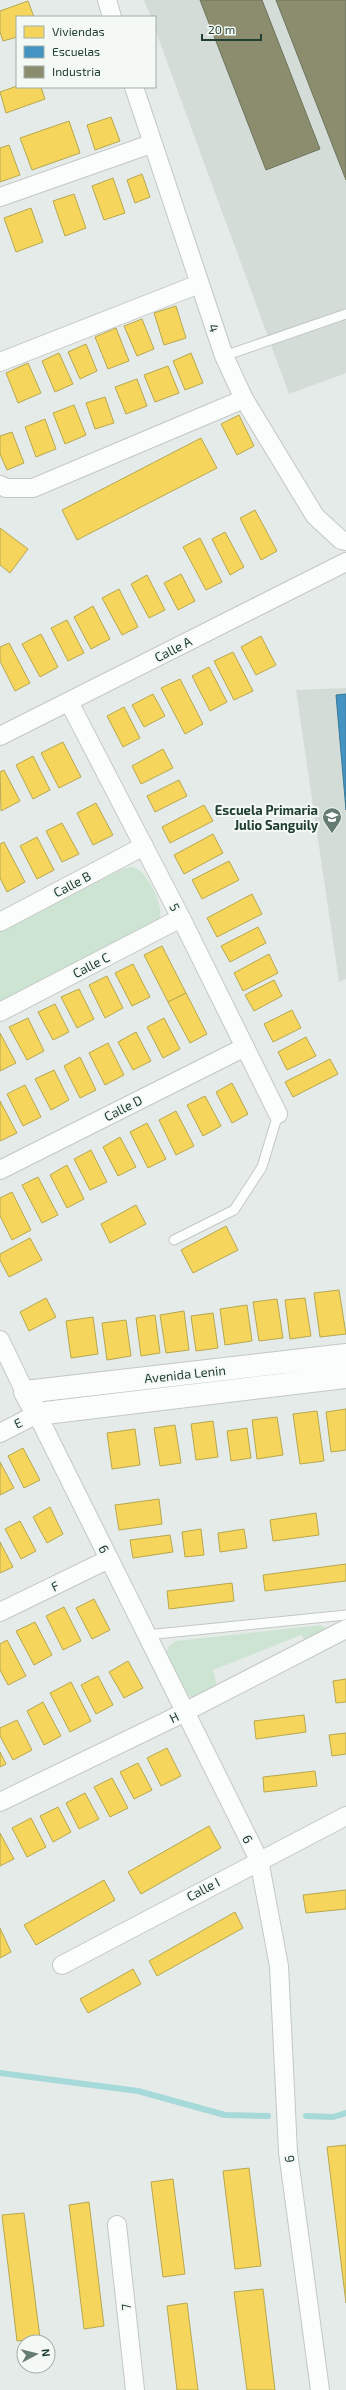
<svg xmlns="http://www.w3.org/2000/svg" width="346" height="2390" font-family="'Exo 2',sans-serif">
  <rect width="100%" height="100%" fill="#e5ebe8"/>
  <!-- built -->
  <g fill="#d3dcd7">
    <path d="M144 0H346V373L289 394 155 29V17H151Z"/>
    <path d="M346 688V979L339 982 296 690Z"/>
  </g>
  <!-- green -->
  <g fill="#cee4d3">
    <path d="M132 867C147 870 163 904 160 918L155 924 0 1003V932L122 869Z"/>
    <path d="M321 1625 325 1628 326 1632 308 1643 301 1635 213 1670 217 1686 197 1700 188 1695 166 1653 169 1646 176 1641Z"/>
  </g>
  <!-- homes -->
  <g fill="#f6d55c" stroke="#b6a850">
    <path d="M28 1 34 17H17V37L3 41 0 32V11Z"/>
    <path d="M17 86 41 87 45 99 6 113 0 92Z"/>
    <path d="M111 117 120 141 95 150 87 125Z"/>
    <path d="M69 121 80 153 32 170 20 138Z"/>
    <path d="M9 145 20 175 0 182V148Z"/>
    <path d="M142 174 150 197 135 203 127 180Z"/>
    <path d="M113 178 125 213 104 220 92 186Z"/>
    <path d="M74 194 86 228 65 236 53 201Z"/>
    <path d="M31 208 43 242 16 252 4 218Z"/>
    <path d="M176 306 186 338 164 345 154 313Z"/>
    <path d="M142 319 154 349 137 356 124 326Z"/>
    <path d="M116 328 129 361 108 369 95 337Z"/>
    <path d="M86 344 97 371 80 379 68 352Z"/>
    <path d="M59 353 73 384 55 392 42 361Z"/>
    <path d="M191 353 203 383 185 390 173 361Z"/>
    <path d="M28 363 41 393 18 403 6 373Z"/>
    <path d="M168 366 179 393 155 402 144 375Z"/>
    <path d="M137 379 147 406 126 414 115 387Z"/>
    <path d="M105 397 114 423 95 429 86 403Z"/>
    <path d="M74 405 86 435 65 444 53 413Z"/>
    <path d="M239 415 254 446 237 455 221 424Z"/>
    <path d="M45 419 56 449 36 457 25 427Z"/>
    <path d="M12 432 24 463 7 470 0 454V436Z"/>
    <path d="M201 438 217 468 77 540 62 510Z"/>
    <path d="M255 510 277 551 261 560 240 518Z"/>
    <path d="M0 528 28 549 10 573 0 565Z"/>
    <path d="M225 532 244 567 230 575 212 539Z"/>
    <path d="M200 538 222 582 206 590 183 547Z"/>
    <path d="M181 574 195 601 178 610 164 583Z"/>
    <path d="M147 575 165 610 149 618 131 584Z"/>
    <path d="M119 589 138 627 122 635 102 598Z"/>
    <path d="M93 606 110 639 91 649 74 617Z"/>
    <path d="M67 620 84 653 68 661 51 628Z"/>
    <path d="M41 634 58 667 40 677 22 644Z"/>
    <path d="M261 636 276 665 256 675 241 647Z"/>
    <path d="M9 643 30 683 15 691 0 661V647Z"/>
    <path d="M233 652 253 691 234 700 214 661Z"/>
    <path d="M209 667 227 702 210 711 192 676Z"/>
    <path d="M180 679 203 724 185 734 161 688Z"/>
    <path d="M153 694 165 716 144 727 132 705Z"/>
    <path d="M124 707 140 738 123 747 107 716Z"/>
    <path d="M63 742 81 777 59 788 41 753Z"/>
    <path d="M163 749 173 768 141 784 132 766Z"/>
    <path d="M33 756 50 790 33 799 16 765Z"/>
    <path d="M4 770 20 801 1 811 0 772Z"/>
    <path d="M179 780 187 796 155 812 147 796Z"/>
    <path d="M96 803 113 835 93 845 77 813Z"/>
    <path d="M204 805 213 821 170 843 162 827Z"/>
    <path d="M62 823 79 854 62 862 46 831Z"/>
    <path d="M213 834 223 853 184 874 174 855Z"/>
    <path d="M37 837 54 870 37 879 20 846Z"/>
    <path d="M4 842 25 882 7 892 0 878V844Z"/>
    <path d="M229 861 239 880 202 899 192 880Z"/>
    <path d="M252 894 262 914 217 937 207 918Z"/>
    <path d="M258 927 266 943 230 962 221 946Z"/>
    <path d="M162 946 186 993 168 1002 144 955Z"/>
    <path d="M269 954 278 973 243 991 234 973Z"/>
    <path d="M133 964 150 997 132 1006 115 973Z"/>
    <path d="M107 976 123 1008 105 1018 89 985Z"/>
    <path d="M274 980 282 996 254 1011 245 995Z"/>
    <path d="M79 989 94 1019 77 1028 61 997Z"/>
    <path d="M186 993 207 1034 190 1043 168 1002Z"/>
    <path d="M55 1004 69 1032 53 1040 38 1012Z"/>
    <path d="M292 1010 301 1028 273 1042 264 1024Z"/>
    <path d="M28 1018 44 1051 27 1060 9 1027Z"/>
    <path d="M164 1018 180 1049 163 1058 147 1027Z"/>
    <path d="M136 1032 151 1061 133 1070 118 1042Z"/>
    <path d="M0 1033 16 1063 0 1071Z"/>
    <path d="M306 1037 316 1056 287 1070 278 1052Z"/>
    <path d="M108 1043 124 1075 105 1085 89 1053Z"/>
    <path d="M80 1057 96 1090 80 1098 64 1066Z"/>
    <path d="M330 1059 338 1074 293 1097 285 1082Z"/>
    <path d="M54 1070 69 1100 51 1110 35 1079Z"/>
    <path d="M232 1083 248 1114 232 1123 216 1092Z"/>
    <path d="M25 1085 41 1117 23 1126 7 1094Z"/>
    <path d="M205 1096 221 1126 203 1136 187 1105Z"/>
    <path d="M0 1101 17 1133 0 1141Z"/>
    <path d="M176 1111 194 1146 176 1155 159 1120Z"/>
    <path d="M147 1123 166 1159 148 1168 130 1132Z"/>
    <path d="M120 1137 136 1167 118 1176 103 1147Z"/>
    <path d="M91 1150 107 1182 90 1190 74 1159Z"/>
    <path d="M67 1165 84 1199 67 1208 50 1175Z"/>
    <path d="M38 1177 58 1215 42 1223 22 1185Z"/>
    <path d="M12 1192 31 1230 12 1240 0 1216V1198Z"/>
    <path d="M136 1205 146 1224 110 1243 101 1224Z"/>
    <path d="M226 1226 238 1250 193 1273 181 1250Z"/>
    <path d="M30 1238 42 1260 9 1277 0 1260V1254Z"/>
    <path d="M339 1290 346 1334 320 1337 314 1293Z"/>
    <path d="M46 1298 56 1317 29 1331 20 1312Z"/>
    <path d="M305 1298 311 1336 290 1339 285 1300Z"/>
    <path d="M277 1299 283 1338 259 1341 253 1302Z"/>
    <path d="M247 1305 252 1341 225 1345 220 1309Z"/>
    <path d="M184 1311 189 1350 166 1353 160 1315Z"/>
    <path d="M213 1313 218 1348 196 1351 191 1316Z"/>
    <path d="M155 1315 160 1353 141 1356 136 1318Z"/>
    <path d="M93 1317 98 1354 71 1358 66 1321Z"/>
    <path d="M126 1320 131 1356 107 1360 102 1323Z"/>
    <path d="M346 1409V1450L331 1452 326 1412Z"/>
    <path d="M317 1411 324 1461 300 1464 293 1414Z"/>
    <path d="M277 1417 283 1455 257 1459 252 1420Z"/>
    <path d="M213 1421 218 1457 196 1460 191 1424Z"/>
    <path d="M175 1425 181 1463 160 1466 154 1428Z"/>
    <path d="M247 1428 251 1458 231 1461 227 1431Z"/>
    <path d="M135 1429 140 1465 112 1469 107 1433Z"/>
    <path d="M23 1448 40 1480 24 1488 8 1456Z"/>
    <path d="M0 1462 14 1488 0 1495Z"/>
    <path d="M159 1499 162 1524 119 1530 115 1505Z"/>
    <path d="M50 1507 63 1534 47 1543 33 1517Z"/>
    <path d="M316 1513 319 1535 273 1541 270 1520Z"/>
    <path d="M20 1521 36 1551 21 1559 5 1529Z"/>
    <path d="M201 1529 204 1555 185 1557 182 1532Z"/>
    <path d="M244 1529 247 1548 220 1552 218 1533Z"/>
    <path d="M170 1535 173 1552 133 1558 130 1540Z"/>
    <path d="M0 1542 13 1567 0 1573Z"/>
    <path d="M346 1564V1581L265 1591 263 1575Z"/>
    <path d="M232 1583 234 1601 169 1609 167 1591Z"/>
    <path d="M94 1599 110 1630 92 1639 76 1608Z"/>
    <path d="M64 1607 81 1641 63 1650 46 1616Z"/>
    <path d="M35 1622 52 1655 34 1665 16 1631Z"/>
    <path d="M7 1640 26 1676 8 1685 0 1670V1644Z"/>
    <path d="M128 1661 143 1688 124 1698 109 1672Z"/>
    <path d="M98 1676 113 1705 96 1714 81 1685Z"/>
    <path d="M346 1679V1702L336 1703 333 1681Z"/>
    <path d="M71 1682 91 1721 70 1732 50 1693Z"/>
    <path d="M43 1702 61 1736 44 1745 27 1711Z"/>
    <path d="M304 1715 306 1732 256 1739 254 1721Z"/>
    <path d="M17 1720 32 1750 13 1760 0 1736V1728Z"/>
    <path d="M346 1733V1754L332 1756 329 1735Z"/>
    <path d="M167 1748 181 1776 161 1786 147 1758Z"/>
    <path d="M0 1752 6 1764 0 1767Z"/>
    <path d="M138 1763 152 1790 134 1799 120 1772Z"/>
    <path d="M315 1771 317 1786 264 1792 263 1777Z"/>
    <path d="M112 1778 128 1808 110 1817 94 1787Z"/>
    <path d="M85 1793 99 1819 79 1829 66 1803Z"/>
    <path d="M58 1807 71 1832 53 1842 40 1816Z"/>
    <path d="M31 1818 46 1847 27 1857 12 1828Z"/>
    <path d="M209 1826 221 1848 141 1894 128 1872Z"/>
    <path d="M0 1833 14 1859 0 1866Z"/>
    <path d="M104 1880 115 1900 36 1945 24 1925Z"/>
    <path d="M346 1890V1909L306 1913 303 1895Z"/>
    <path d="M235 1912 243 1928 157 1976 149 1961Z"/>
    <path d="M0 1928 11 1952 0 1958Z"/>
    <path d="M133 1969 141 1984 88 2013 80 1999Z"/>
    <path d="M346 2145V2303L327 2147Z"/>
    <path d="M249 2168 261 2266 235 2269 223 2171Z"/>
    <path d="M173 2179 185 2274 163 2277 151 2182Z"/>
    <path d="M89 2202 104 2326 84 2329 69 2205Z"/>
    <path d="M24 2213 40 2338 17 2341 2 2215Z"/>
    <path d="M263 2289 275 2390H247L234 2292Z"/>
    <path d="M187 2303 198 2390H177L167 2306Z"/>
  </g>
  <!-- schools -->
  <path fill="#4393c3" stroke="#397a98" d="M346 694V810L336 695Z"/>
  <!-- industry -->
  <g fill="#8c8c6e" stroke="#6c755c">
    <path d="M200 0H262L320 149 266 170Z"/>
    <path d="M276 0H346V180Z"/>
  </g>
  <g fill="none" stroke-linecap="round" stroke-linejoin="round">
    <!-- stream -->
    <g stroke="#a6d9d9" stroke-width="6">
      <path d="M0 2073 138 2091 225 2115 268 2116"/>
      <path d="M306 2116 333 2117 346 2113"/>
    </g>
    <!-- service casing -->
    <g stroke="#c2c8c5" stroke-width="11">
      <g id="service">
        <path d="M224 356 346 314"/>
        <path d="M174 1240 234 1210 262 1167 278 1114"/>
        <path d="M146 1635 346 1615"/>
      </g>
    </g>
    <!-- minor casing -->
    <g stroke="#c2c8c5" stroke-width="20">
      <g id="minor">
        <path d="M107 0 112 17"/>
        <path d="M134 87 224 356 244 399 315 516 341 540 346 541"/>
        <path d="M0 197 151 144"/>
        <path d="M0 362 199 284"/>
        <path d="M0 485 6 488H33L244 399"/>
        <path d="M69 702 181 918 278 1114"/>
        <path d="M0 736 346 562"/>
        <path d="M0 922 144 846"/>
        <path d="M0 1012 181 918"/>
        <path d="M0 1170 245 1047"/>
        <path d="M0 1340 25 1392"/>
        <path d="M0 1433 37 1414 259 1860 279 1966 288 2152 320 2390"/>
        <path d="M0 1612 109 1559"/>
        <path d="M0 1802 171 1719 346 1629"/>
        <path d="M62 1965 346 1816"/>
        <path d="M117 2225 135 2390"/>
      </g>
    </g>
    <!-- tertiary casing -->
    <g stroke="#c2c8c5" stroke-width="24">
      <path id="tertiary" d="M346 1355 25 1392 37 1414 346 1377"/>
    </g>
    <!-- service -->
    <use href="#service" stroke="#fbfcfc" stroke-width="9"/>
    <!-- minor -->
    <use href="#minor" stroke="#fbfcfc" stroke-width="18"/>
    <!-- tertiary -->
    <use href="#tertiary" stroke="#fbfcfc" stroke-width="22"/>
  </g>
  <!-- icons -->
  <defs>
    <g id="school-pin" transform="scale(1)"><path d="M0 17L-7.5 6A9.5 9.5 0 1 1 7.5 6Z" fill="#667b72" stroke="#f4f9f6"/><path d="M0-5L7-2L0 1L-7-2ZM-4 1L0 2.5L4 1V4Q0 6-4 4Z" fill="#fff"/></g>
  </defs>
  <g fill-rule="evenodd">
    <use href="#school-pin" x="332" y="817"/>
  </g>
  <g text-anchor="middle" stroke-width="4" stroke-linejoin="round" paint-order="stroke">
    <!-- street labels -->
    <g font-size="13" fill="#223f33" stroke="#f4f9f6">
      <text transform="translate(214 328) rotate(71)" y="5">4</text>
      <text transform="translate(173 649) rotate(-27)" y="5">Calle A</text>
      <text transform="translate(72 884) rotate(-28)" y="5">Calle B</text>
      <text transform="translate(175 907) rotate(63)" y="5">5</text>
      <text transform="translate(91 965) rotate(-27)" y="5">Calle C</text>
      <text transform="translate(123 1108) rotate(-27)" y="5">Calle D</text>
      <text transform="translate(185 1374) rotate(-6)" y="5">Avenida Lenin</text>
      <text transform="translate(18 1423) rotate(-27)" y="5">E</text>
      <text transform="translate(104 1549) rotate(64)" y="5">6</text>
      <text transform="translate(55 1586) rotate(-26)" y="5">F</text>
      <text transform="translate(174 1717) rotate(-26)" y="5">H</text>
      <text transform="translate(248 1839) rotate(63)" y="5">6</text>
      <text transform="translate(203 1889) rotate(-28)" y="5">Calle I</text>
      <text transform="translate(289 2159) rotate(-97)" y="5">6</text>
      <text transform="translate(126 2307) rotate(-96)" y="5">7</text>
    </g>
    <!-- poi labels -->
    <g font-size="13" font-weight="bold" fill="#223f33" stroke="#f4f9f6" text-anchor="end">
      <text x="318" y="815">Escuela Primaria<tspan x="318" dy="15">Julio Sanguily</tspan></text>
    </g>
  </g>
  <!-- legend -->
  <rect x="16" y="16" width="140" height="72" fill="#f4f9f6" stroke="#a0afa8"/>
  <rect x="24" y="26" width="20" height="12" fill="#f6d55c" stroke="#a0afa8"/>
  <text x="52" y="36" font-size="12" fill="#223f33">Viviendas</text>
  <rect x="24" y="46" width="20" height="12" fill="#4393c3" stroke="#a0afa8"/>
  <text x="52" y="56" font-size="12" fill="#223f33">Escuelas</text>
  <rect x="24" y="66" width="20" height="12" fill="#8c8c6e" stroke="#a0afa8"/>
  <text x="52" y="76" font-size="12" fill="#223f33">Industria</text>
  <!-- north arrow -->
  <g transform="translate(36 2354) rotate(83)"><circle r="19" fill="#f4f9f6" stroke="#a0afa8"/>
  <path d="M0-3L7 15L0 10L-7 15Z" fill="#667b72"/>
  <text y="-6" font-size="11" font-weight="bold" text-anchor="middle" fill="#223f33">N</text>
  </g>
  <!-- scale -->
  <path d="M202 34v6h59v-6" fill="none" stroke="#223f33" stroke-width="2"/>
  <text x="208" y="34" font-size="12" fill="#223f33" stroke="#f4f9f6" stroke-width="3" paint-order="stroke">20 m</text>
</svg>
